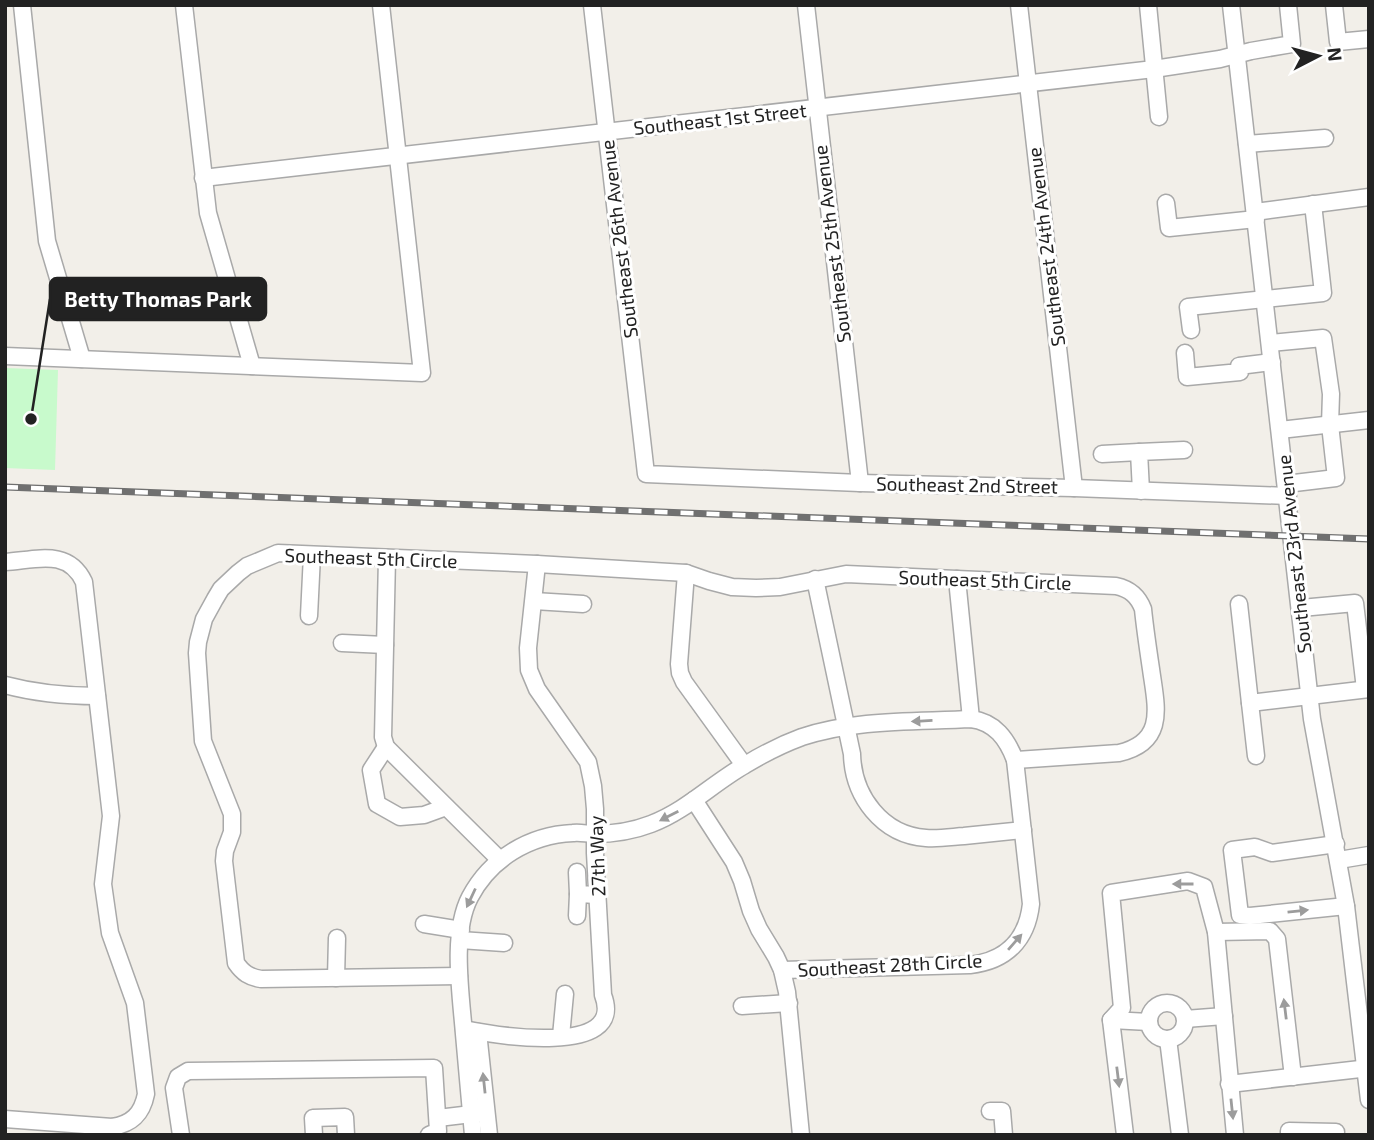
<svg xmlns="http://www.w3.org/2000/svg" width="1374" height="1140" font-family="'Exo 2',sans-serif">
  <rect width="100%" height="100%" fill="#f2efe9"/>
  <!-- park -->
  <path fill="#c8facc" d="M5 368 58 370 55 470 5 468Z"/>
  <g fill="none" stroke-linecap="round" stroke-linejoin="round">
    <!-- minor casing -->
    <g stroke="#a9a9a9" stroke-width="19">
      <g id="minor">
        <path d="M22 5 47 241 82 359"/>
        <path d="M184 5 208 213 252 366"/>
        <path d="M592 5 646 474 860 483 1074 488 1288 496"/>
        <path d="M806 5 860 483"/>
        <path d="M1019 5 1074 488"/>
        <path d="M1148 5 1159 117"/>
        <path d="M1231 5 1312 719 1346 906 1369 1100"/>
        <path d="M1334 5 1338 42 1369 39"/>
        <path d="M1247 144 1325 138"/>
        <path d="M203 178 1154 69 1220 59 1251 51 1292 44 1288 5"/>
        <path d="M1166 203 1169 228 1256 219"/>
        <path d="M1255 212 1369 197"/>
        <path d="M1191 330 1188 307 1323 293 1313 204"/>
        <path d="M1270 343 1323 338 1331 394 1330 425 1336 478 1286 484"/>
        <path d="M1185 353 1187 377 1240 372 1239 366 1272 362"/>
        <path d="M5 356 422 373 381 5"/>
        <path d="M1280 430 1369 420"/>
        <path d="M1102 454 1139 452"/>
        <path d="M1141 491 1139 452 1184 450"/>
        <path d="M387 558 383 737 386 747 500 860"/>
        <path d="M5 562C36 560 68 548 84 582L111 816 103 884 110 933 135 1003 146 1094C142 1114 132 1124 112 1127L5 1119"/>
        <path d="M686 573 679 664 680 673 684 682 744 765"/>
        <path d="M815 579 852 754C853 796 882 835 926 838 938 839 951 837 964 836 983 834 1003 832 1023 830"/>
        <path d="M957 579 971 719"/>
        <path d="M534 601 583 604"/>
        <path d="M1239 604 1250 703 1369 689"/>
        <path d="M1301 608 1355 603 1365 689"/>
        <path d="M309 616 312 555"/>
        <path d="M342 643 385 645"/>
        <path d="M5 685C35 693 66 696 97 696"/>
        <path d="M1250 703 1256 756"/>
        <path d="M386 747 371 770 377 804 400 817 424 815 446 807"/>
        <path d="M694 800 734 862 742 881 751 911 759 929 776 957 782 970 787 992 801 1135"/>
        <path d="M1336 844 1272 853 1255 847 1232 850 1240 915 1250 916 1346 906"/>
        <path d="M1339 860 1369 855"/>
        <path d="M577 872 578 894 597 895"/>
        <path d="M577 916 578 894"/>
        <path d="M424 924 461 930"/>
        <path d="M1216 932 1270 931 1277 939 1293 1077"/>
        <path d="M460 940 504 943"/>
        <path d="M459 976 261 979C249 977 243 973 236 963L224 861 225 851 232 832V814L203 741 197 653 198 642 204 619 215 599 221 589 238 573 247 566 278 553 537 564 686 573 709 581 732 587 756 588 780 587 846 574 1116 586C1130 589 1138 596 1143 609 1145 629 1148 649 1151 669 1156 706 1167 742 1119 753L1015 760"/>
        <path d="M336 978 337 938"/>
        <circle cx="1167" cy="1021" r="18"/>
        <path d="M742 1006 789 1003"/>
        <path d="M1185 1019 1224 1016"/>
        <path d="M1111 1020 1149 1022"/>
        <path d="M464 1029C494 1035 627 1058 603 995L595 853V809L593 786 588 762 537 689 529 670 528 648 537 564"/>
        <path d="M478 1032 489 1135"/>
        <path d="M561 1036 565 994"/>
        <path d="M1168 1039 1180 1135"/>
        <path d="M1229 1084 1369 1068"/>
        <path d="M990 1111H1002L1004 1135"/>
        <path d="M438 1118 480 1113"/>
        <path d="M181 1135 174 1088 178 1077 188 1071 434 1068 438 1131 429 1135"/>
        <path d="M314 1135 313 1118 345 1117 346 1135"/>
        <path d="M473 1135C470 1101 467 1068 464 1034 461 995 451 933 470 897 490 859 529 835 573 833 580 832 587 834 594 834 613 834 633 831 651 824 686 811 713 783 745 765 763 754 783 744 802 737 856 719 915 722 971 719 995 722 1007 739 1015 760L1031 904C1027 940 1006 961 970 965L782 970"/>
        <path d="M1125 1135 1111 1020 1122 1008 1111 893 1188 881 1204 887 1216 932 1235 1135"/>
        <path d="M1289 1135V1131L1336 1132"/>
      </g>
    </g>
    <!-- minor -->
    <use href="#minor" stroke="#fff" stroke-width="16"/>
    <!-- rail casing -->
    <g stroke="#707070" stroke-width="7">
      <path id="rail" d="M5 487 1369 539"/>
    </g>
    <!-- rail -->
    <use href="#rail" stroke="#fff" stroke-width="4.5" stroke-dasharray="13" stroke-linecap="butt"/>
  </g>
  <!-- one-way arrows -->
  <defs><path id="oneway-solid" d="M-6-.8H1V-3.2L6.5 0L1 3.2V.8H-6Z" transform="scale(1.75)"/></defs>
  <g fill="#9c9c9c">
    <use href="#oneway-solid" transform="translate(922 721) rotate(177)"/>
    <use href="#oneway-solid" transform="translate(669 816) rotate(153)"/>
    <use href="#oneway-solid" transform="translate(1183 884) rotate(180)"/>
    <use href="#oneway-solid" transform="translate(471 898) rotate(115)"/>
    <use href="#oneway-solid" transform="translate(1298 911) rotate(-6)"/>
    <use href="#oneway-solid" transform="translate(1015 942) rotate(-49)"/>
    <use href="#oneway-solid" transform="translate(1285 1009) rotate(-97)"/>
    <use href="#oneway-solid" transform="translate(1118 1077) rotate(83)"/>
    <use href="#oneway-solid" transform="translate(484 1083) rotate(-96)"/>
    <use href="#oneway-solid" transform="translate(1232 1109) rotate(84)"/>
  </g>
  <g text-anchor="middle" stroke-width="6" stroke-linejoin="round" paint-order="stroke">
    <!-- street labels -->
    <g font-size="19" fill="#222" stroke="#fff">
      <text transform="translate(720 119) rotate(-6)" y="7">Southeast 1st Street</text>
      <text transform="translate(619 239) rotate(-97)" y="7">Southeast 26th Avenue</text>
      <text transform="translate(832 244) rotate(-97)" y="7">Southeast 25th Avenue</text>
      <text transform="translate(1046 247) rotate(-97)" y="7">Southeast 24th Avenue</text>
      <text transform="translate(967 485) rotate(1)" y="7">Southeast 2nd Street</text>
      <text transform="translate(1294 554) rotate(-96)" y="7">Southeast 23rd Avenue</text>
      <text transform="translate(371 558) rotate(2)" y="7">Southeast 5th Circle</text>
      <text transform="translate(985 580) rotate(2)" y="7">Southeast 5th Circle</text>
      <text transform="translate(597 856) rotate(-92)" y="7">27th Way</text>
      <text transform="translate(890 965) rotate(-3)" y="7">Southeast 28th Circle</text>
    </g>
  </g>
  <!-- callouts -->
  <path fill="none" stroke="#222" stroke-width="2.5" d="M31 419L50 299"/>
  <circle fill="#222" stroke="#fff" stroke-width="2.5" cx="31" cy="419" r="7"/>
  <rect fill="#222" stroke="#222" stroke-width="2.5" x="50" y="278" width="216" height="42" rx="7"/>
  <g font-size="21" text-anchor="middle" font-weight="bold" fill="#fff">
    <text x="158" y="307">Betty Thomas Park</text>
  </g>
  <!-- border -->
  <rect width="1374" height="1140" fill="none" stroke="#222222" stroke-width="14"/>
  <!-- north arrow -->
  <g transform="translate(1318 56) rotate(84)" stroke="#ffffff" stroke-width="5" paint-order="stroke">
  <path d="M0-5L12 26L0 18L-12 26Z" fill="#222222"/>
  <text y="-10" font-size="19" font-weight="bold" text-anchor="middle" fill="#222222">N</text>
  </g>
</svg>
